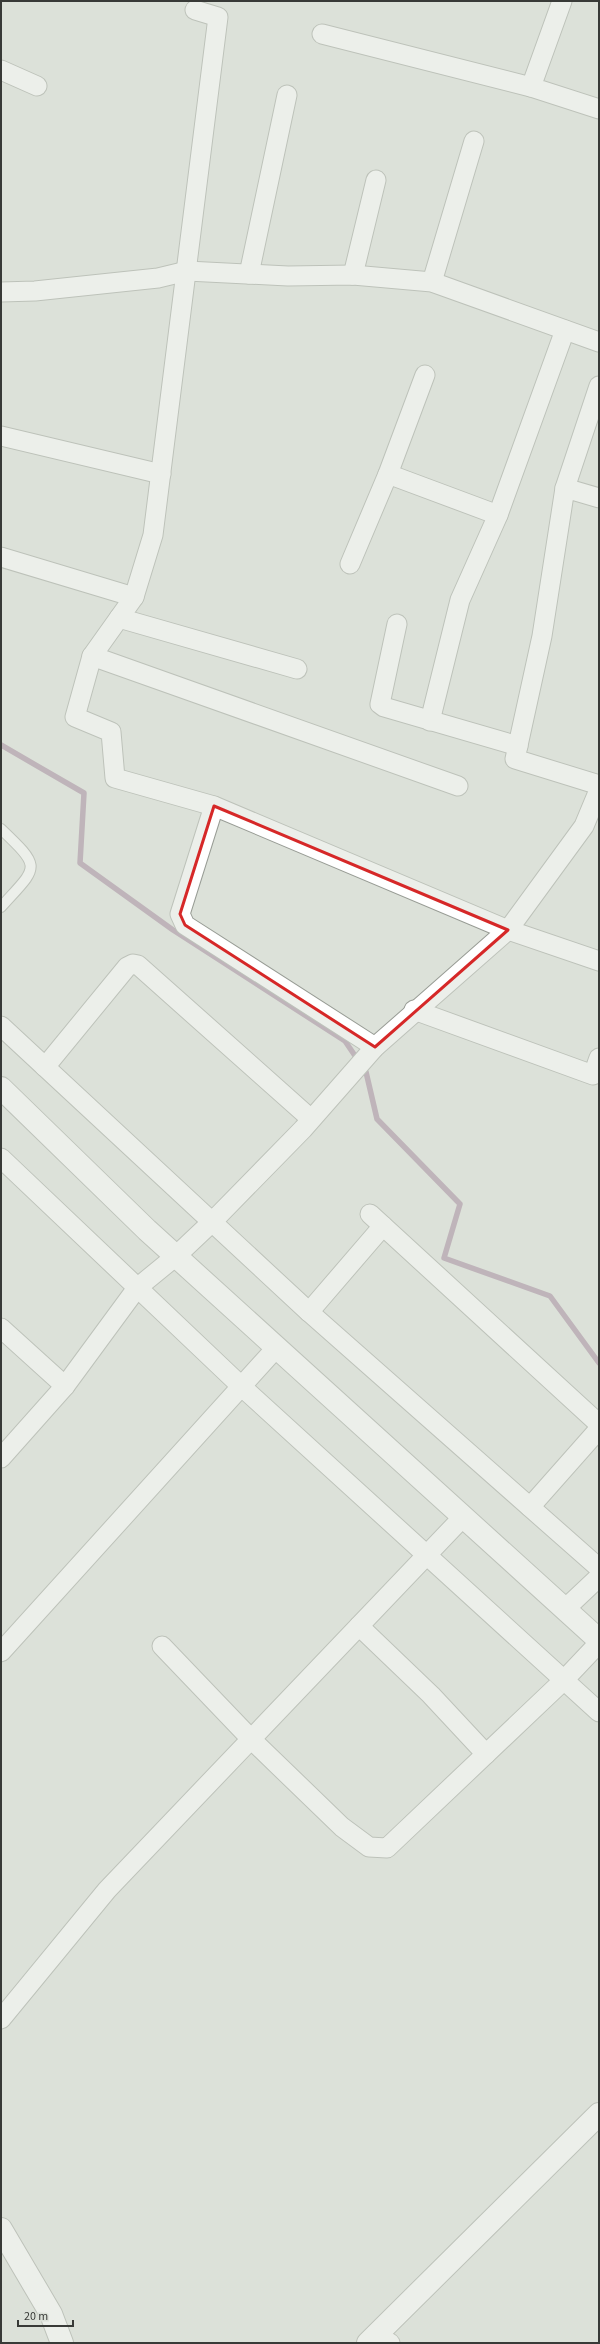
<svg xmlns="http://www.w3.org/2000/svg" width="600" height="2344" font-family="'Source Sans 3',sans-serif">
  <rect width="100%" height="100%" fill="#dce1d9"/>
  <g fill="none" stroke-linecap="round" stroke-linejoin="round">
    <!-- stream -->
    <path stroke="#9b7d95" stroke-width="5.5" d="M1 745 84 793 80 863 173 930 345 1041 366 1072 377 1119 460 1204 444 1258 550 1296 599 1363"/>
    <!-- service casing -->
    <g stroke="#989c95" stroke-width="12">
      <path id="service" d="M1 829C43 869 38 866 1 907"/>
    </g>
    <!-- minor casing -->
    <g stroke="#989c95" stroke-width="21">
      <g id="minor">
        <path d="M562 1 531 87 599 109"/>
        <path d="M195 10 218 17 153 535 134 597 92 656 75 717 111 732 115 778 214 806 508 930 599 961"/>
        <path d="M322 34 531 87"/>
        <path d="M1 70 37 86"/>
        <path d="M249 274 287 95"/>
        <path d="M353 275 376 180"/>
        <path d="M432 282 474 141"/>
        <path d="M1 292 35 291 158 278 187 271 288 276 353 275 432 282 599 342"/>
        <path d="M1 436 161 474"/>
        <path d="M388 474 498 515"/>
        <path d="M565 488 599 386"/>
        <path d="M599 498 565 488 542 636 515 759 599 785"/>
        <path d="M1 557 134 597"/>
        <path d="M350 564 388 474 425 375"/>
        <path d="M119 618 297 669"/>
        <path d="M397 624 380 704 384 707 518 746"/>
        <path d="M92 656 458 786"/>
        <path d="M430 721 460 600 498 515 565 330"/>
        <path d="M214 806 180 914 185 925 375 1047"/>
        <path d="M414 1010 593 1075 599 1058"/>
        <path d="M1 1026 309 1312 599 1568"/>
        <path d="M45 1067 127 967 133 964 138 965 311 1119"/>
        <path d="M1 1158 241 1386 599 1712"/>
        <path d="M370 1214 599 1424"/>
        <path d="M309 1312 383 1226"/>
        <path d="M1 1328 65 1386"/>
        <path d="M1 1458 65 1386 137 1288 176 1256 212 1222 303 1129 375 1047 508 930 584 826 599 790"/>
        <path d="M530 1507 599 1429"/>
        <path d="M565 1609 599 1577"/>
        <path d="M359 1626 431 1695 486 1754"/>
        <path d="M162 1646 251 1739 342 1827 369 1847 387 1848 564 1680 599 1643"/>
        <path d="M1 1652 277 1347"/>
        <path d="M1 2019 107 1890 463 1517"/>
        <path d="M374 2337 390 2343"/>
      </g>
    </g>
    <!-- tertiary casing -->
    <g stroke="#989c95" stroke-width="24">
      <g id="tertiary">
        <path d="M1 2229 51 2314 62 2343"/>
        <path d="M368 2343 599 2114"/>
      </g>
    </g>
    <!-- secondary casing -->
    <g stroke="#989c95" stroke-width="24">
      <path id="secondary" d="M1 1088 147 1230 599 1640"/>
    </g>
    <!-- service -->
    <use href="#service" stroke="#fff" stroke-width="10"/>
    <!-- minor -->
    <use href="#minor" stroke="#fff" stroke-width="19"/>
    <!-- tertiary -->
    <use href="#tertiary" stroke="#fff" stroke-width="22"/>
    <!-- secondary -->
    <use href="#secondary" stroke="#fff" stroke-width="22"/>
  </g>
  <!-- marked area -->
  <path d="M0 0H600V2344H0ZM214 806 508 930 375 1047 185 925 180 914Z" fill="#dce1d9" fill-opacity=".55" fill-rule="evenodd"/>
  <path fill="none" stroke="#d62828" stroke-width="3" stroke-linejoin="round" d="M214 806 508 930 375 1047 185 925 180 914Z"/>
  <!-- border -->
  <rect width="600" height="2344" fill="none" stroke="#383a37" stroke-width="4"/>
  <!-- scale -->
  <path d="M18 2320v6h55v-6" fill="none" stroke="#383a37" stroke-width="2"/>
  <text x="24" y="2320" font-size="12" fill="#383a37" stroke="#dce1d9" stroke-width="3" paint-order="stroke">20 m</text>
</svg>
